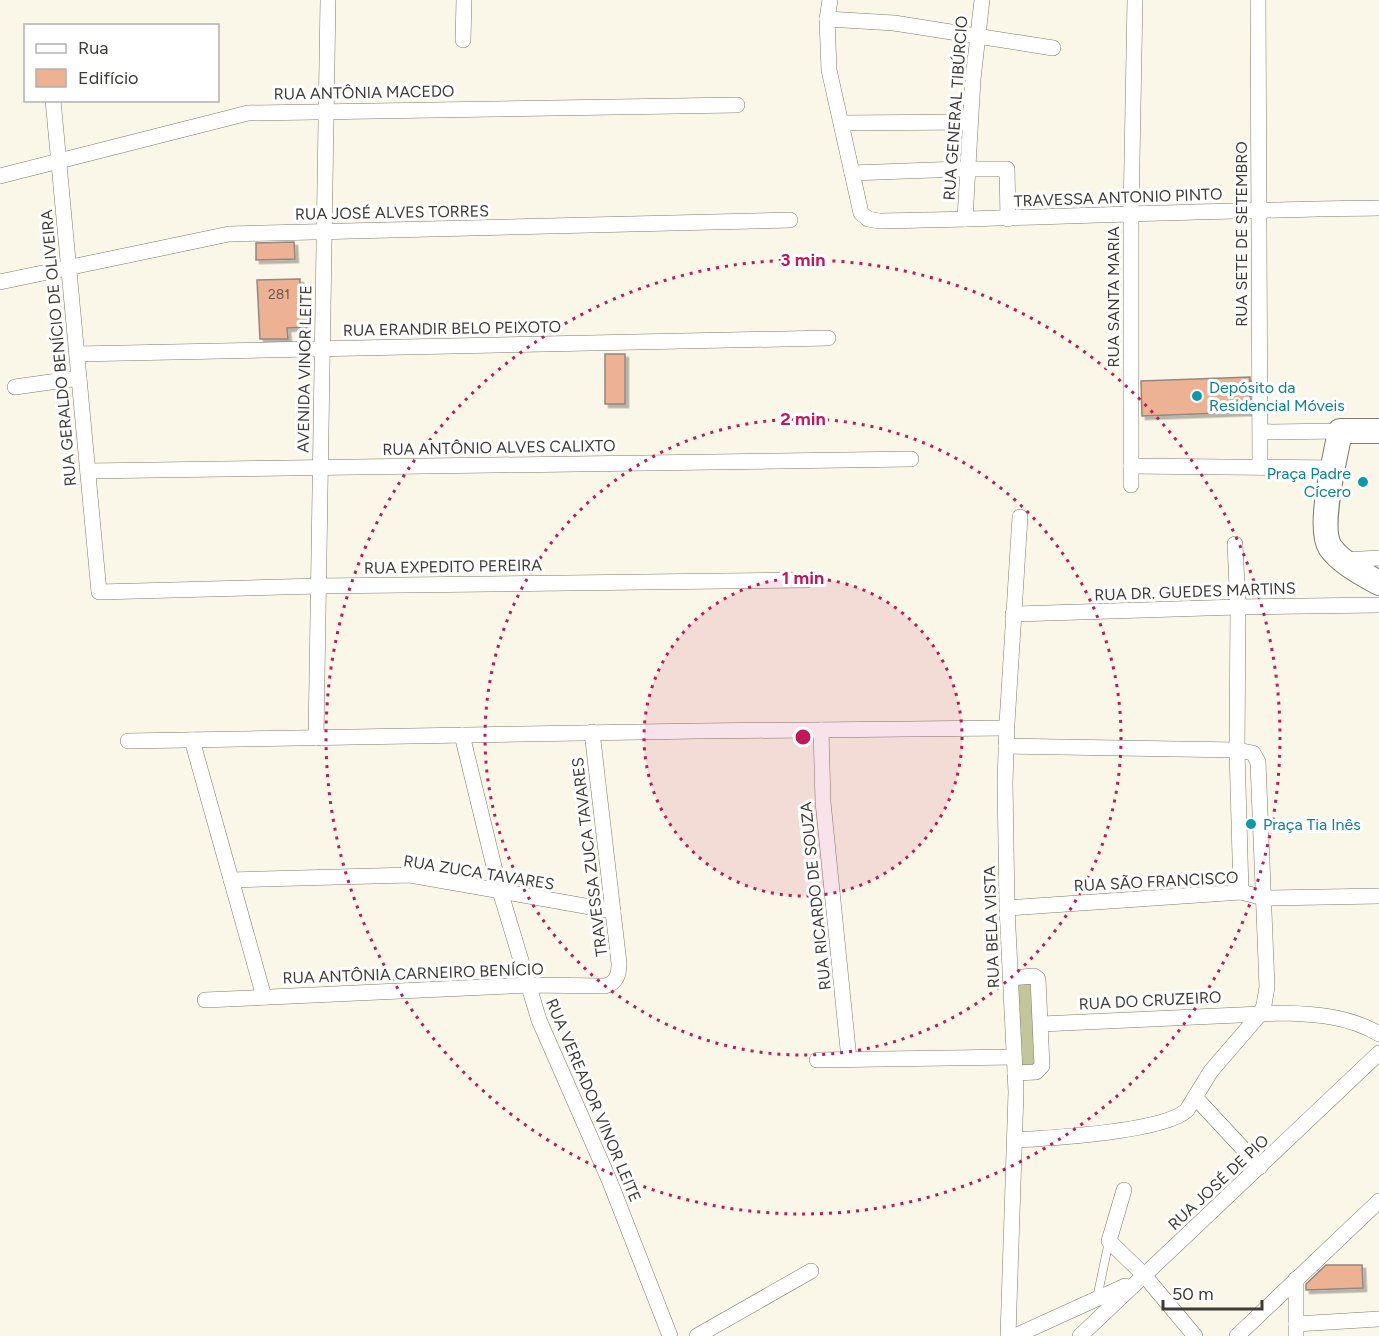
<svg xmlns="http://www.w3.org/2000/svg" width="1379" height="1336" font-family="Figtree,sans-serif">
  <defs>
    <filter id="shadow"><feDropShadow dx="3.5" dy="3.5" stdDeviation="0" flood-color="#0004"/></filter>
  </defs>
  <rect width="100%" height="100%" fill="#faf6e8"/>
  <!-- green -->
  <path fill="#c3c69b" d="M1033 981 1037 1064 1020 1068 1014 983Z"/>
  <!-- building -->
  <g fill="#edb294" stroke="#948781" stroke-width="1.5" filter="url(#shadow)">
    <path d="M294 242 295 259 256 260V243Z"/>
    <path d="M300 279V299L307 298V327L287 328 288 339H260L257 280Z"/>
    <rect x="605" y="354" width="20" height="50"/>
    <path d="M1250 377V412L1142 416 1141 381Z"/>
    <path d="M1326 1265H1362L1363 1288 1306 1290V1284Z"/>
  </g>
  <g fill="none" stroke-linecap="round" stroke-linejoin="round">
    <!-- lane casing -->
    <g stroke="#7f7c6f" stroke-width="9">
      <path id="lane" d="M1097 1298 1109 1241"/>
    </g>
    <!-- street casing -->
    <g stroke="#7f7c6f" stroke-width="16">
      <g id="street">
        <path d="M830 0 827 19 829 70 861 213 868 219 879 221C1046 218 1212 210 1379 208"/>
        <path d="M1258 0 1260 467"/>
        <path d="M827 19 894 23 1053 48"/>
        <path d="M463 40 464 0"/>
        <path d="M53 100 99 592 319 586 807 580"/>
        <path d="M842 123 970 122"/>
        <path d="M852 173 960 169H1007L1008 219"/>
        <path d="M0 176 248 113 737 105"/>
        <path d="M965 219 973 79 982 0"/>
        <path d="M0 282 229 234 790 220"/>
        <path d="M77 354 828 338"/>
        <path d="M15 387 79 378"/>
        <path d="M1261 432 1340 431"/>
        <path d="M1131 466 1334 468"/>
        <path d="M88 471 911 459"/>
        <path d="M1131 485V213L1135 0"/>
        <path d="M1235 544 1238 607 1237 750 1241 892"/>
        <path d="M1345 560 1379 558"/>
        <path d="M1013 614 1238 607 1379 605"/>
        <path d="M821 730 823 802 849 1059"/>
        <path d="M462 735 500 891 539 1020 610 1182 670 1336"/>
        <path d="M316 738 328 0"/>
        <path d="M192 740 264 997"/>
        <path d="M128 741 698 731 1006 728"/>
        <path d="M1006 746 1237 750 1253 753 1258 762 1267 987 1264 1005 1261 1013 1211 1071 1187 1110C1164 1132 1050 1138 1015 1140"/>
        <path d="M231 880 410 875 613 911"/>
        <path d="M1007 908 1241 892 1264 898 1379 896"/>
        <path d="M1011 978 1034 976 1038 979 1042 1066 1036 1072 1015 1073"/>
        <path d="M205 1000 529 985 605 986C617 983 619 974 619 963L592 732"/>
        <path d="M1041 1024 1282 1013C1316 1014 1349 1016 1379 1034"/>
        <path d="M817 1060 1014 1057"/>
        <path d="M1195 1097 1260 1167"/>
        <path d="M1124 1190 1109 1241 1144 1275 1195 1336"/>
        <path d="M1296 1279V1336"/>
        <path d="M1296 1324 1379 1319"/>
        <path d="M697 1336 811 1271"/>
        <path d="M1008 1336 1016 1092 1007 908 1005 782 1007 723 1020 517"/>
        <path d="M1015 1336 1125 1286"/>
        <path d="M1080 1336 1379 1053"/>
        <path d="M1237 1336 1379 1201"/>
      </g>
    </g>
    <!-- primary casing -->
    <g stroke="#7f7c6f" stroke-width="26">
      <path id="primary" d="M1379 431H1340C1336 456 1317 526 1330 547 1340 562 1363 574 1379 583"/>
    </g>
    <!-- lane -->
    <use href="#lane" stroke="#fff" stroke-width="8"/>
    <!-- street -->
    <use href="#street" stroke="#fff" stroke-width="15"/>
    <!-- primary -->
    <use href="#primary" stroke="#fff" stroke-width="24"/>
  </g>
  <!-- distance rings -->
  <circle cx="803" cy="737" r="159" fill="#c2185b" fill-opacity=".12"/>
  <g fill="none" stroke="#c2185b" stroke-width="3" stroke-dasharray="3 6">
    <circle cx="803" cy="737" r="159"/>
    <circle cx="803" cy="737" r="318"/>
    <circle cx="803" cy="737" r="477"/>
  </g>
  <!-- markers -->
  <g fill="#0f9aa8" stroke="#fff" stroke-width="2">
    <circle cx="1197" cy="396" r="6"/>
    <circle cx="1363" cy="482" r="6"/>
    <circle cx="1251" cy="824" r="6"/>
  </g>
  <g text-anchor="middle" stroke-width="6" stroke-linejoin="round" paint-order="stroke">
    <!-- number labels -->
    <g font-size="14" fill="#695a4e">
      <text x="279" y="299">281</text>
    </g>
    <!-- street labels -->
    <g font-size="16" fill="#3d3c36" stroke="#fff">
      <text transform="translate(364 92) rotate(-1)" y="6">RUA ANTÔNIA MACEDO</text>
      <text transform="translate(955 108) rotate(-86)" y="6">RUA GENERAL TIBÚRCIO</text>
      <text transform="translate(1118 197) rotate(-2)" y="6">TRAVESSA ANTONIO PINTO</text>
      <text transform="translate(392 212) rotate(-1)" y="6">RUA JOSÉ ALVES TORRES</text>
      <text transform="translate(1241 234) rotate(-90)" y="6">RUA SETE DE SETEMBRO</text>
      <text transform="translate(1113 297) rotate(-90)" y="6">RUA SANTA MARIA</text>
      <text transform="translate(452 328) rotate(-1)" y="6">RUA ERANDIR BELO PEIXOTO</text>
      <text transform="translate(58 348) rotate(-95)" y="6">RUA GERALDO BENÍCIO DE OLIVEIRA</text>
      <text transform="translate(304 369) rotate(-89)" y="6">AVENIDA VINOR LEITE</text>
      <text transform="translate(499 447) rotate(-1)" y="6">RUA ANTÔNIO ALVES CALIXTO</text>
      <text transform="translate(453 566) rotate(-1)" y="6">RUA EXPEDITO PEREIRA</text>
      <text transform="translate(1195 591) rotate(-2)" y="6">RUA DR. GUEDES MARTINS</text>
      <text transform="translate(589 857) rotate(-97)" y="6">TRAVESSA ZUCA TAVARES</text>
      <text transform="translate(479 872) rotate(9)" y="6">RUA ZUCA TAVARES</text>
      <text transform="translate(1156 881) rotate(-3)" y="6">RUA SÃO FRANCISCO</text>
      <text transform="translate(815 896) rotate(-96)" y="6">RUA RICARDO DE SOUZA</text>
      <text transform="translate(991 927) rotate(-92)" y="6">RUA BELA VISTA</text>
      <text transform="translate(413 973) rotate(-2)" y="6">RUA ANTÔNIA CARNEIRO BENÍCIO</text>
      <text transform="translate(1150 1000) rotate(-3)" y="6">RUA DO CRUZEIRO</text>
      <text transform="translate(594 1100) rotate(67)" y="6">RUA VEREADOR VINOR LEITE</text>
      <text transform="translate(1218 1182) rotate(-43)" y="6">RUA JOSÉ DE PIO</text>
    </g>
    <!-- culture labels -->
    <g font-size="16" fill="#0d838f" stroke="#fff" text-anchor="start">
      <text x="1209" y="393">Depósito da<tspan x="1209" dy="18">Residencial Móveis</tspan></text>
      <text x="1351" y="479" text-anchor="end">Praça Padre<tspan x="1351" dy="18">Cícero</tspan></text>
      <text x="1263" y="830">Praça Tia Inês</text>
    </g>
  </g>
  <circle cx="803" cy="737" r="9" fill="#c2185b" stroke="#fff" stroke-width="3"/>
  <g font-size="18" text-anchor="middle" font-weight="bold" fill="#c2185b" stroke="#fff" stroke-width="6" stroke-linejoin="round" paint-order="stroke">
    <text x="803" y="266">3 min</text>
    <text x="803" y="425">2 min</text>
    <text x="803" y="584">1 min</text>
  </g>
  <!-- legend -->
  <rect x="24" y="24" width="195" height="78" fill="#ffffff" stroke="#b1b1af" stroke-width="1.5"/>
  <rect x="36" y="44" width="30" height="9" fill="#ffffff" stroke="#b1b1af" stroke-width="1.5"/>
  <text x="78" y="54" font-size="18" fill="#3d3c36">Rua</text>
  <rect x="36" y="69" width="30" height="18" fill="#edb294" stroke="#b1b1af" stroke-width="1.5"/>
  <text x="78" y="84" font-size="18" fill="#3d3c36">Edifício</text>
  <!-- scale -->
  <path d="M1163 1300v9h99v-9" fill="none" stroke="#3d3c36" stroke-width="3"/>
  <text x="1172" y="1300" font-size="18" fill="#3d3c36" stroke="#ffffff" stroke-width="4.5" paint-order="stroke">50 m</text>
</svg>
